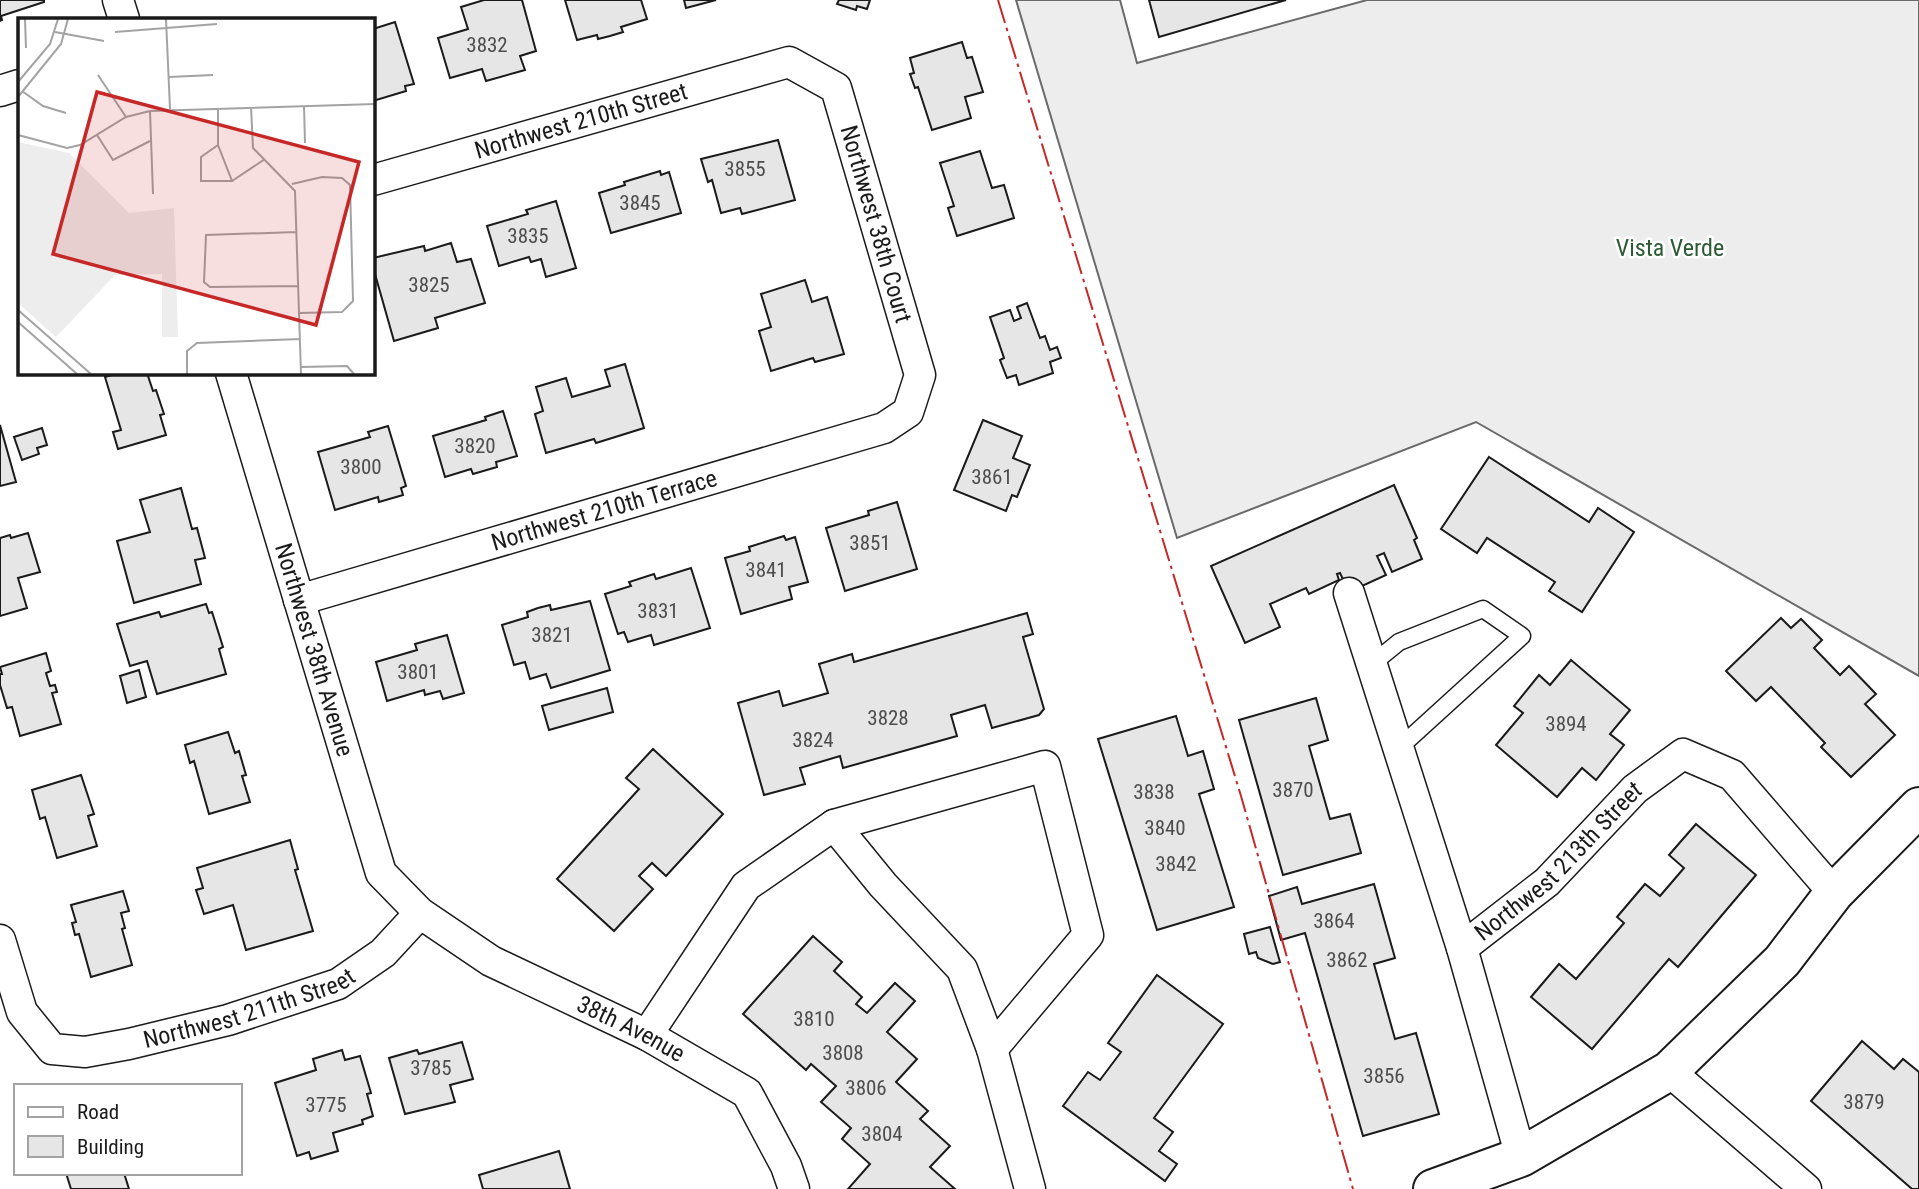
<svg xmlns="http://www.w3.org/2000/svg" width="1919" height="1189" font-family="'Roboto Condensed',sans-serif">
  <rect width="100%" height="100%" fill="#fff"/>
  <!-- built -->
  <path fill="#ededed" stroke="#6a6a6a" stroke-width="2" d="M1016 0H1120L1137 63 1367 0H1919V676L1476 422 1177 538Z"/>
  <!-- building -->
  <g fill="#e6e6e6" stroke="#1a1a1a" stroke-width="2">
    <path d="M0 0H44V2L1 16 2 20 0 21Z"/>
    <path d="M484 0H522L536 51 520 56 525 70 486 81 482 69 450 78 438 38 468 29 461 7Z"/>
    <path d="M565 0H641L647 19 621 27 623 32 610 36 598 39 597 35 577 40Z"/>
    <path d="M684 0H716L686 8Z"/>
    <path d="M839 0H870L867 9 857 6 856 10 837 4Z"/>
    <path d="M1149 0H1286L1159 37Z"/>
    <path d="M395 22 414 84 405 86 406 91 373 101V29Z"/>
    <path d="M962 42 967 58 972 57 983 92 965 97 971 118 932 130 918 87 915 88 910 74 914 73 910 58Z"/>
    <path d="M778 140 795 200 742 214 740 208 721 213 712 180 708 182 701 159Z"/>
    <path d="M980 151 992 188 1004 185 1014 218 957 236 948 208 954 206 940 163Z"/>
    <path d="M660 171 661 175 669 172 681 213 611 233 599 193 625 185 624 182Z"/>
    <path d="M556 201 576 268 546 277 541 259 531 262 529 257 499 266 487 226 528 214 526 210Z"/>
    <path d="M451 243 457 262 471 259 485 303 435 318 438 328 394 341 373 267V258L424 246 425 251Z"/>
    <path d="M805 280 812 302 827 297 844 354 815 362 813 358 771 371 759 331 771 327 761 294Z"/>
    <path d="M1027 303 1040 338 1045 336 1050 350 1057 347 1061 358 1050 362 1053 373 1019 385 1016 375 1007 378 1000 360 1004 358 990 317 1010 310 1014 321 1021 318 1017 307Z"/>
    <path d="M625 364 644 428 596 443 594 439 546 453 535 414 543 411 536 387 566 378 572 397 610 386 605 370Z"/>
    <path d="M118 373H147L153 391 156 390 164 414 160 415 166 435 118 449 113 432 121 430 105 377Z"/>
    <path d="M503 411 517 456 496 462 497 467 473 474 471 469 445 477 433 436 486 420 485 417Z"/>
    <path d="M983 420 1022 436 1013 458 1030 465 1017 497 1012 495 1006 511 954 490Z"/>
    <path d="M0 425 16 482 0 486Z"/>
    <path d="M388 426 406 486 401 488 403 495 379 502 378 497 335 510 318 452 370 437 368 432Z"/>
    <path d="M42 428 47 445 37 448 39 454 22 460 14 437Z"/>
    <path d="M1489 457 1589 522 1598 508 1634 532 1582 612 1549 591 1555 582 1487 538 1477 553 1441 529Z"/>
    <path d="M1394 485 1417 538 1414 540 1422 559 1392 572 1384 553 1377 556 1386 575 1349 592 1340 573 1337 574 1339 580 1309 594 1306 588 1270 604 1280 627 1245 643 1211 566Z"/>
    <path d="M181 488 192 529 197 528 205 558 195 560 201 584 134 603 117 541 150 532 140 500Z"/>
    <path d="M897 502 917 569 845 591 826 528 869 515 868 511Z"/>
    <path d="M28 533 40 572 18 578 27 608 0 616V538L10 535 11 538Z"/>
    <path d="M784 536 786 540 795 537 808 582 789 587 792 599 741 614 725 558 750 551 749 547Z"/>
    <path d="M691 568 710 628 654 645 651 635 628 642 624 632 618 634 605 594 631 586 629 582 654 574 656 579Z"/>
    <path d="M590 601 610 670 551 688 546 674 530 679 525 662 514 665 502 625 528 617 527 612 538 608 550 605 551 610Z"/>
    <path d="M206 604 209 613 212 612 223 647 219 649 226 674 157 694 147 661 130 666 117 624 159 612 161 617Z"/>
    <path d="M1027 613 1033 634 1023 637 1044 709 1039 715 992 728 985 705 951 715 957 736 843 768 840 756 800 768 805 784 764 795 738 703 779 691 783 706 828 693 819 664 852 654 854 662Z"/>
    <path d="M1781 618 1791 628 1801 619 1822 640 1814 648 1840 675 1849 666 1876 694 1865 704 1895 735 1851 777 1821 747 1825 743 1771 687 1756 701 1726 671Z"/>
    <path d="M447 635 464 693 443 699 440 691 425 695 424 690 387 701 376 662 417 650 415 644Z"/>
    <path d="M46 653 51 671 46 673 50 686 55 685 57 692 52 693 61 724 20 736 12 707 7 708 0 685V674H2L0 667Z"/>
    <path d="M1571 660 1630 710 1610 734 1624 745 1596 780 1582 768 1557 797 1496 745 1523 713 1514 706 1539 675 1550 685Z"/>
    <path d="M139 670 146 697 127 703 120 676Z"/>
    <path d="M607 688 613 712 549 730 542 706Z"/>
    <path d="M1316 698 1328 740 1309 746 1330 819 1350 814 1361 853 1283 875 1239 720Z"/>
    <path d="M1176 716 1188 756 1203 751 1214 789 1199 794 1234 907 1157 930 1098 739Z"/>
    <path d="M228 732 235 753 239 751 246 775 242 776 250 802 209 814 194 761 190 763 185 745Z"/>
    <path d="M653 749 723 814 666 876 652 863 639 876 653 889 614 931 557 879 639 789 626 778Z"/>
    <path d="M81 775 94 814 88 816 97 846 57 858 45 817 40 819 32 790Z"/>
    <path d="M1696 824 1756 875 1678 967 1669 959 1592 1049 1531 997 1559 964 1576 979 1624 923 1617 917 1645 884 1660 896 1684 868 1669 855Z"/>
    <path d="M290 840 298 869 295 870 313 931 246 950 233 905 204 914 196 890 203 888 197 868Z"/>
    <path d="M1374 884 1395 958 1374 964 1395 1039 1416 1033 1439 1114 1363 1136 1305 933 1281 940 1269 896 1297 887 1302 904Z"/>
    <path d="M123 891 129 911 121 913 125 928 122 929 132 965 91 977 79 934 75 935 72 923 76 922 71 905Z"/>
    <path d="M1270 927 1280 962 1273 964 1258 958 1256 952 1249 954 1244 934Z"/>
    <path d="M813 936 842 962 834 971 862 997 856 1004 867 1013 895 983 915 1001 887 1032 917 1059 896 1082 928 1111 920 1119 950 1146 930 1167 955 1189H848L870 1164 842 1139 851 1128 821 1102 836 1086 811 1064 806 1070 743 1014Z"/>
    <path d="M1157 975 1223 1024 1154 1118 1173 1132 1159 1151 1177 1164 1165 1181 1063 1106 1088 1072 1100 1080 1121 1052 1108 1043Z"/>
    <path d="M1862 1041 1894 1069 1903 1059 1919 1072V1189H1912L1811 1101Z"/>
    <path d="M462 1042 473 1079 450 1085 455 1102 405 1114 389 1058 417 1050 419 1054Z"/>
    <path d="M342 1050 345 1060 360 1056 371 1093 367 1094 373 1116 362 1120 363 1124 333 1133 338 1151 311 1159 309 1152 297 1156 275 1083 316 1070 313 1059Z"/>
    <path d="M559 1151 570 1189H483L479 1175Z"/>
    <path d="M66 1173H124L129 1189H71Z"/>
  </g>
  <g fill="none" stroke-linecap="round" stroke-linejoin="round">
    <!-- lane casing -->
    <g stroke="#1a1a1a" stroke-width="19">
      <path id="lane" d="M1372 664 1399 642 1483 609 1522 636 1399 748"/>
    </g>
    <!-- street casing -->
    <g stroke="#1a1a1a" stroke-width="33">
      <g id="street">
        <path d="M118 0 124 19"/>
        <path d="M0 91 19 85"/>
        <path id="s1" d="M231 373 381 873 420 913 491 961 647 1035 747 1093 786 1166 794 1189"/>
        <path d="M1349 593 1462 948 1521 1157"/>
        <path id="s2" d="M299 600 884 428 908 412 920 375 836 88 789 62 373 180"/>
        <path d="M1045 766 1088 935 992 1049 962 969 883 885 834 825Z"/>
        <path id="s3" d="M0 940 22 1012 52 1049 85 1052 129 1044 228 1020 338 984 383 953 420 913"/>
        <path id="s4" d="M1462 948 1547 882 1635 789 1683 754 1732 775 1834 893"/>
        <path d="M647 1035 746 886 834 825"/>
        <path d="M992 1049 1030 1189"/>
        <path d="M1669 1071 1806 1189"/>
      </g>
    </g>
    <!-- secondary casing -->
    <g stroke="#1a1a1a" stroke-width="42">
      <path id="secondary" d="M1433 1189 1521 1157 1669 1071 1782 961 1834 893 1919 807"/>
    </g>
    <!-- lane -->
    <use href="#lane" stroke="#fff" stroke-width="16"/>
    <!-- street -->
    <use href="#street" stroke="#fff" stroke-width="30"/>
    <!-- secondary -->
    <use href="#secondary" stroke="#fff" stroke-width="38"/>
    <!-- power -->
    <path stroke="#c62828" stroke-width="2" stroke-dasharray="24 5 3.5 5" stroke-linecap="butt" d="M998 0 1241 796 1353 1189"/>
  </g>
  <g text-anchor="middle" stroke-width="5" stroke-linejoin="round" paint-order="stroke">
    <!-- number labels -->
    <g font-size="21" fill="#4d4d4d">
      <text x="487" y="52">3832</text>
      <text x="745" y="176">3855</text>
      <text x="640" y="210">3845</text>
      <text x="528" y="243">3835</text>
      <text x="429" y="292">3825</text>
      <text x="475" y="453">3820</text>
      <text x="361" y="474">3800</text>
      <text x="992" y="484">3861</text>
      <text x="870" y="550">3851</text>
      <text x="766" y="577">3841</text>
      <text x="658" y="618">3831</text>
      <text x="552" y="642">3821</text>
      <text x="418" y="679">3801</text>
      <text x="888" y="725">3828</text>
      <text x="1566" y="731">3894</text>
      <text x="813" y="747">3824</text>
      <text x="1293" y="797">3870</text>
      <text x="1154" y="799">3838</text>
      <text x="1165" y="835">3840</text>
      <text x="1176" y="871">3842</text>
      <text x="1334" y="928">3864</text>
      <text x="1347" y="967">3862</text>
      <text x="814" y="1026">3810</text>
      <text x="843" y="1060">3808</text>
      <text x="431" y="1075">3785</text>
      <text x="1384" y="1083">3856</text>
      <text x="866" y="1095">3806</text>
      <text x="1864" y="1109">3879</text>
      <text x="326" y="1112">3775</text>
      <text x="882" y="1141">3804</text>
    </g>
    <!-- street labels -->
    <g font-size="24" fill="#1a1a1a" stroke="#fff">
      <text transform="translate(581 121) rotate(-16)" y="8">Northwest 210th Street</text>
      <text transform="translate(876 224) rotate(74)" y="8">Northwest 38th Court</text>
      <text dy="8" stroke="none"><textPath href="#s2" startOffset="318">Northwest 210th Terrace</textPath></text>
      <text dy="8" stroke="none"><textPath href="#s1" startOffset="289">Northwest 38th Avenue</textPath></text>
      <text dy="8" stroke="none"><textPath href="#s4" startOffset="130">Northwest 213th Street</textPath></text>
      <text dy="8" stroke="none"><textPath href="#s3" startOffset="326">Northwest 211th Street</textPath></text>
      <text dy="8" stroke="none"><textPath href="#s1" startOffset="819">38th Avenue</textPath></text>
    </g>
    <!-- park labels -->
    <g font-size="24" fill="#2b5a34" stroke="#fff">
      <text x="1670" y="256">Vista Verde</text>
    </g>
  </g>
  <!-- overview -->
  <g transform="translate(18 18)">
    <rect width="357" height="357" fill="#fff"/>
    <path d="M0 124 51 135 111 195 156 190 160 319H144V256L97 257 38 319 0 285Z" fill="#ededed"/>
    <path fill="none" stroke="#a3a3a3" stroke-width="2" d="M7 1 8 30M148 1 152 91M37 14 86 23M97 14 199 6M80 57 108 99M151 59 195 57M0 64 32 26 40 1M4 73 25 88 48 95M0 79 43 26 50 1M286 88 287 125M233 89 235 130 277 173 283 356M200 90V127M132 93 135 176M0 117 49 130 62 127 108 99 132 93 357 86M79 117 95 142 132 123M200 127 214 163H183V139ZM214 163 247 141M274 166 304 159 324 160 332 167 335 283 324 294 281 295M279 214 188 217 186 264 192 269 280 268M0 292 73 356M0 304 59 356M283 349 329 348 336 356M169 356V333L179 325 282 321"/>
    <path fill="#c62828" fill-opacity="0.15" stroke="#c62828" stroke-width="3.5" d="M79 74 341 144 298 307 35 236Z"/>
    <rect width="357" height="357" fill="none" stroke="#1a1a1a" stroke-width="3.5"/>
  </g>
  <!-- legend -->
  <rect x="14" y="1084" width="228" height="91" fill="#ffffff" stroke="#a3a3a3" stroke-width="2"/>
  <rect x="28" y="1107" width="35" height="10" fill="#ffffff" stroke="#a3a3a3" stroke-width="2"/>
  <text x="77" y="1119" font-size="21" fill="#1a1a1a">Road</text>
  <rect x="28" y="1136" width="35" height="21" fill="#e6e6e6" stroke="#a3a3a3" stroke-width="2"/>
  <text x="77" y="1154" font-size="21" fill="#1a1a1a">Building</text>
</svg>
